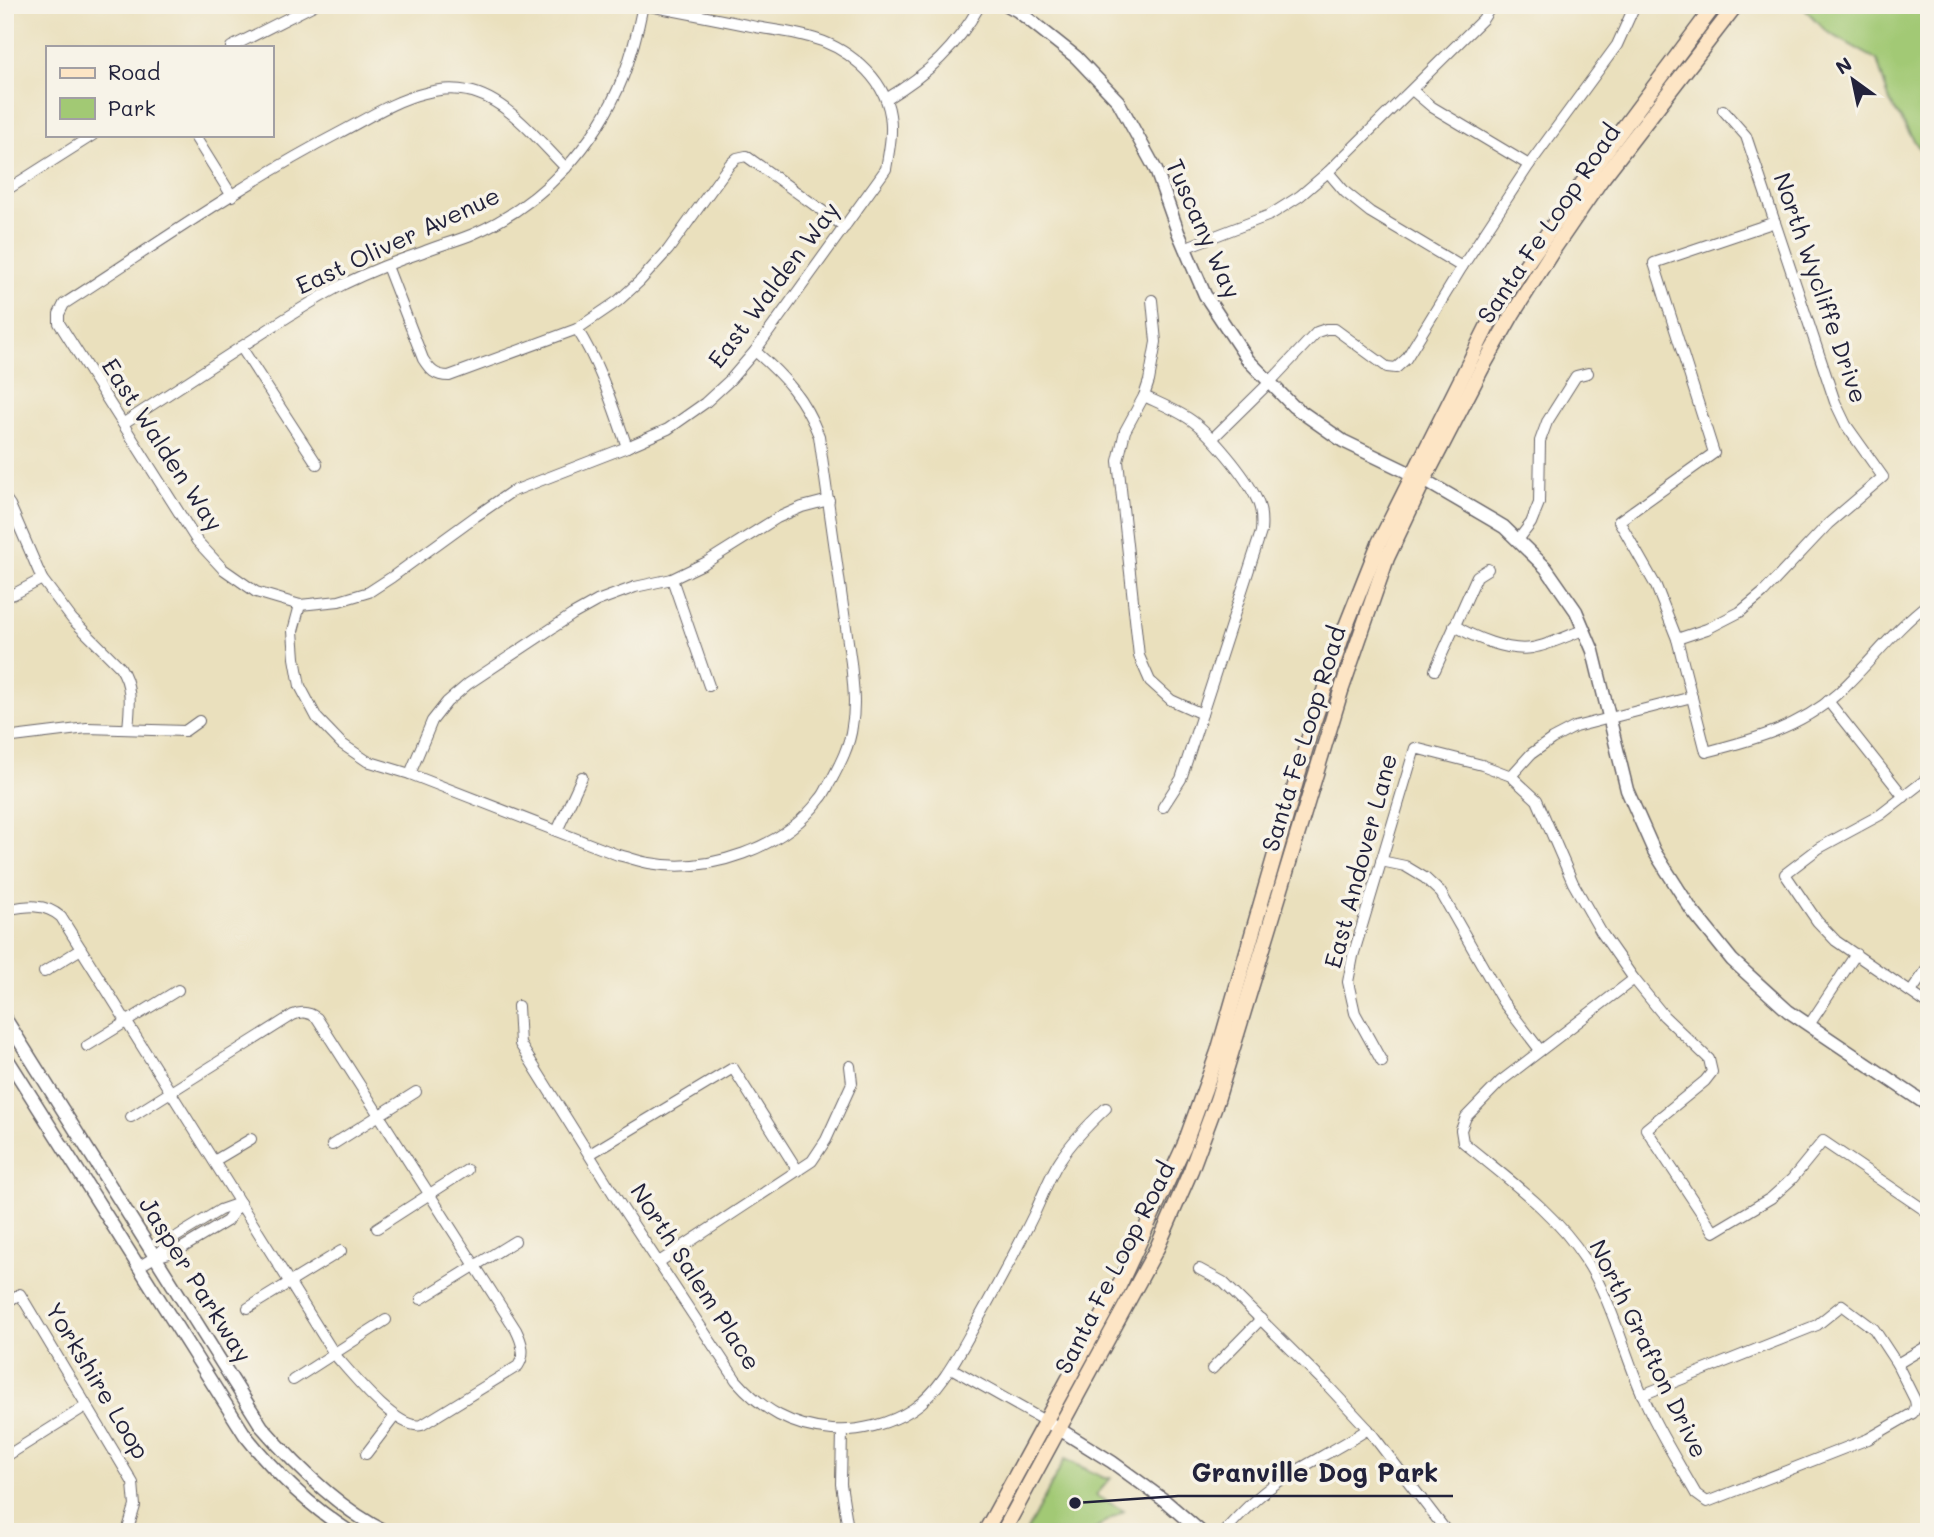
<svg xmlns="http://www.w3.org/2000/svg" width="1934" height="1537" font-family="Mali,sans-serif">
  <rect width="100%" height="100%" fill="#f7f3e8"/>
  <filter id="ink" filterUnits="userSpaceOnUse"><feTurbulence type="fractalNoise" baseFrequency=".0143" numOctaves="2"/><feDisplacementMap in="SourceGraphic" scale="14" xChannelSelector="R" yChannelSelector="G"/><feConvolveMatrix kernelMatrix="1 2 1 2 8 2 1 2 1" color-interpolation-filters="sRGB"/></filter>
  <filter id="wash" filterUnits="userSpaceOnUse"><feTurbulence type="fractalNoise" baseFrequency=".00686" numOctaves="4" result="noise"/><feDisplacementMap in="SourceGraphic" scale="28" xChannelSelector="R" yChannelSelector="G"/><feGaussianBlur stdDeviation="1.57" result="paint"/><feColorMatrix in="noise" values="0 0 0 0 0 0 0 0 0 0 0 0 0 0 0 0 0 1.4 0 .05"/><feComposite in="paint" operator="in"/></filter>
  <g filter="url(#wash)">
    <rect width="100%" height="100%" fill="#eae0bd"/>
    <!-- green -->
    <g fill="#a2c974" stroke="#627658" stroke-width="2">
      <path d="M1801 5H1929V164L1890 102 1877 60 1826 31Z"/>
      <path d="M1065 1459 1104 1478H1111L1096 1495 1124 1511 1089 1532H1026Z"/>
    </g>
  </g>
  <g filter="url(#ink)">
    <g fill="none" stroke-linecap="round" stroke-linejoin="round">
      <!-- minor casing -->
      <g stroke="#686468" stroke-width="12">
        <g id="minor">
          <path d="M1164 5H1167"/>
          <path d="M231 47 314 5"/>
          <path d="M1412 90 1432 107 1529 165"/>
          <path d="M886 99C928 74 956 48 980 5"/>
          <path d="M194 135 232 196"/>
          <path d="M566 168C539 141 506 98 468 91 454 88 439 89 425 93 395 100 366 119 339 133 243 183 154 246 64 304L59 314V323L197 541 223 569 256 592 300 605 339 601 369 592 392 577 476 516 511 492 627 447 668 429 705 403 730 380 755 351 886 169C889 151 893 133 890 115 884 76 845 46 809 37 792 32 773 30 756 27 718 19 681 12 644 5"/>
          <path d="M1328 172 1345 192 1370 212 1462 267"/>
          <path d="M5 191 93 135"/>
          <path d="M1775 222 1654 263 1714 453 1619 521 1656 586 1677 639 1706 752C1753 740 1800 727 1837 694 1869 665 1894 629 1929 603"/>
          <path d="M1184 248 1270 215 1300 196 1328 172 1483 19 1492 5"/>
          <path d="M387 266 423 359C430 370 435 376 449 376L577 329 618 301 640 281 668 250 730 164 737 158 746 156 845 227"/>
          <path d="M1152 300 1156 342 1149 381 1144 396 1125 431 1118 461 1139 656 1150 681 1171 700 1202 714"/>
          <path d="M577 329C600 365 613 407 627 447"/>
          <path d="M241 347 317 464"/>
          <path d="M1144 396C1159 403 1174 409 1188 418 1210 432 1246 476 1257 500 1262 510 1262 521 1261 532L1181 779 1163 807"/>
          <path d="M124 423C164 397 204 371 244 345 277 324 309 302 344 284 369 272 396 261 423 252 439 245 457 241 473 234 541 205 596 146 623 77 632 54 638 30 643 5"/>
          <path d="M1213 438 1270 382 1317 332 1326 329H1335L1387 367 1396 368 1406 359 1462 267 1529 165 1617 45 1635 5"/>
          <path d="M5 498 10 505 42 579 72 619 120 667C133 686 130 707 128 729"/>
          <path d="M1518 540 1531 523 1539 503 1540 441 1547 422 1576 376 1588 373"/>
          <path d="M672 579 709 686"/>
          <path d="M5 597 14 594 42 579"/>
          <path d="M300 605 293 631 295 658 300 686 317 718 342 744 367 761 410 774 618 855C628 857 638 861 649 863 708 874 784 848 820 799 825 794 827 787 831 781 840 764 850 745 852 726 856 705 853 684 851 663L819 436C804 398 785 377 755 351"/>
          <path d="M1454 625C1472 637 1509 652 1532 648 1549 645 1567 636 1583 630"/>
          <path d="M1677 639 1707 629 1740 612 1763 593 1828 524 1883 477 1846 425 1835 402 1746 136 1723 110"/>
          <path d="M1435 670 1477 576 1488 569"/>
          <path d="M1828 701 1904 797"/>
          <path d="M5 738 87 728 185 731 199 721"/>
          <path d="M410 774 432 721 447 702 468 684 572 615 597 601 635 587 672 579 705 563 777 518 802 507 829 500"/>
          <path d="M1511 776 1531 754 1552 739 1575 727 1692 697"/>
          <path d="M1929 777 1880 815 1819 848 1785 874 1817 921 1836 941 1929 1005"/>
          <path d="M557 831 582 777"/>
          <path d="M1381 861 1405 866 1425 878 1441 893 1503 1002 1540 1050"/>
          <path d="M5 910C26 906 44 902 61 917L335 1355C351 1373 397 1431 422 1425L518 1366C526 1354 522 1342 516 1330L317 1018C309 1012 302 1011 293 1015L131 1117"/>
          <path d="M44 972 81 949"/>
          <path d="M1634 979 1501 1081 1466 1117 1461 1130 1463 1142C1506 1178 1554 1211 1585 1259 1612 1300 1623 1351 1643 1396 1657 1430 1678 1462 1696 1494L1707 1502 1868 1439 1913 1413 1916 1406 1915 1400 1897 1364 1874 1329 1842 1305 1817 1325 1642 1395"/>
          <path d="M1911 992 1929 966"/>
          <path d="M518 1006 520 1044 623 1209 736 1380C762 1410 792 1427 832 1430 859 1432 890 1424 913 1409 943 1389 960 1351 978 1320 998 1284 1017 1249 1035 1212 1043 1195 1050 1175 1060 1160 1073 1140 1089 1124 1106 1108"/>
          <path d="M1809 1025 1856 954"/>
          <path d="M87 1046 178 990"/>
          <path d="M1382 1062 1355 1013 1348 982 1353 956 1415 748 1482 765 1511 776 1537 800 1573 883 1601 932 1634 979 1664 1016 1709 1059 1712 1072 1705 1081 1646 1129 1714 1232 1771 1198 1792 1179 1823 1141 1929 1213"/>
          <path d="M332 1145 416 1092"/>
          <path d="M590 1154 733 1068 798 1171"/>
          <path d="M214 1161 251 1139"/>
          <path d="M377 1228 467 1170"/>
          <path d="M155 1257 177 1251 227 1221 240 1203"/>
          <path d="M659 1262 812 1161 826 1140 852 1083 850 1066"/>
          <path d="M138 1267 155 1257 171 1240 220 1210 240 1203"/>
          <path d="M1199 1269 1223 1282 1327 1385 1368 1429 1447 1532"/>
          <path d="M421 1299 515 1241"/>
          <path d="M5 1303 20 1294 133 1483 135 1506 127 1532"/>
          <path d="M248 1308 341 1251"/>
          <path d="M1897 1364 1929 1345"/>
          <path d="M951 1368 1045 1421"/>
          <path d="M1212 1369 1261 1319"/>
          <path d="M293 1380 386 1320"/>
          <path d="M842 1431 841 1484 847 1523 846 1532"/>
          <path d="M366 1454 395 1416"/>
          <path d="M5 1457 86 1406"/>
          <path d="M1224 1532C1239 1515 1256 1497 1275 1484 1305 1464 1338 1449 1368 1429"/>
        </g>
      </g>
      <!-- tertiary casing -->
      <g stroke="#686468" stroke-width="15">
        <g id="tertiary">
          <path d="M1007 5 1018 11 1076 57 1118 101 1156 170 1178 232 1205 295 1248 360 1293 406 1343 441 1424 480 1494 521 1504 527 1546 568 1576 611 1593 651 1627 790 1654 851 1691 909 1732 960 1788 1011 1929 1106"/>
          <path d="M5 1018 262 1427C296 1466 339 1509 386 1532"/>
          <path d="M5 1055 245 1435C275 1473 309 1506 350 1532"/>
          <path d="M1051 1424 1112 1462 1164 1500 1201 1532"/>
        </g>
      </g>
      <!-- secondary casing -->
      <g stroke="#686468" stroke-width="17">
        <g id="secondary">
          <path d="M985 1532 1118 1288 1184 1146 1218 1052 1311 730 1344 631 1379 543 1498 305 1588 175 1715 5"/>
          <path d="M1003 1532 1157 1248 1191 1170 1217 1100 1341 691 1387 558 1424 480 1482 368 1512 315 1555 247 1601 180 1736 5"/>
        </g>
      </g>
      <!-- minor -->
      <use href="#minor" stroke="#fff" stroke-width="10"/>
      <!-- tertiary -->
      <use href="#tertiary" stroke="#fff" stroke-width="12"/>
      <!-- secondary -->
      <use href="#secondary" stroke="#fde5c5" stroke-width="14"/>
    </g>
  </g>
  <g text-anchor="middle" stroke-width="7" stroke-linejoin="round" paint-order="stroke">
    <!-- street labels -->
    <g font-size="24" fill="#22223b" stroke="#f7f3e8">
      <text transform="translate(1549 224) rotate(-56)" y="8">Santa Fe Loop Road</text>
      <text transform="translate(1203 229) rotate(66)" y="8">Tuscany Way</text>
      <text transform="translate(398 241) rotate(-25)" y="8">East Oliver Avenue</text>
      <text transform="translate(774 285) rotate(-53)" y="8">East Walden Way</text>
      <text transform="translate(1820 288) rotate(71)" y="8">North Wycliffe Drive</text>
      <text transform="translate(162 445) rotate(57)" y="8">East Walden Way</text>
      <text transform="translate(1304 739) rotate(-73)" y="8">Santa Fe Loop Road</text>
      <text transform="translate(1361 861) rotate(-75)" y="8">East Andover Lane</text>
      <text transform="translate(1115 1268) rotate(-63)" y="8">Santa Fe Loop Road</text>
      <text transform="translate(695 1277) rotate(57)" y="8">North Salem Place</text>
      <text transform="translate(195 1280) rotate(58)" y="8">Jasper Parkway</text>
      <text transform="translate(1648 1349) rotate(64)" y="8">North Grafton Drive</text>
      <text transform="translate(97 1381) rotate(59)" y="8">Yorkshire Loop</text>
    </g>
  </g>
  <!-- callouts -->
  <path fill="none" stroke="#22223b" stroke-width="2.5" d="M1075 1503L1178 1496H1453"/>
  <circle fill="#22223b" stroke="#f7f3e8" stroke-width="2.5" cx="1075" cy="1503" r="7"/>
  <g font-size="26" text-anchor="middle" font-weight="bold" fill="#22223b" stroke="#f7f3e8" stroke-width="7" stroke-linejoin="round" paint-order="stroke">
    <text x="1315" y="1482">Granville Dog Park</text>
  </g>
  <!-- margin -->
  <rect width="1934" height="1537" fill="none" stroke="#f7f3e8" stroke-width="28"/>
  <!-- legend -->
  <rect x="46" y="46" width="228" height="91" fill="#f7f3e8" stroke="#a29fa3" stroke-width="2"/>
  <rect x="60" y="68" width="35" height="10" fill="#fde5c5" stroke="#a29fa3" stroke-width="2"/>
  <text x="108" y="80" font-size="21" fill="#22223b">Road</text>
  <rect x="60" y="98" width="35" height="21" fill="#a2c974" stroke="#a29fa3" stroke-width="2"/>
  <text x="108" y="116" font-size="21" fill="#22223b">Park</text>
  <!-- north arrow -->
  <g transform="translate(1853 80) rotate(327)" stroke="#f7f3e8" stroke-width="5" paint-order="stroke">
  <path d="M0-5L12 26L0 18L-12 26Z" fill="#22223b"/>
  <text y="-10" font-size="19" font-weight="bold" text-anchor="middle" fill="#22223b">N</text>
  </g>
</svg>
